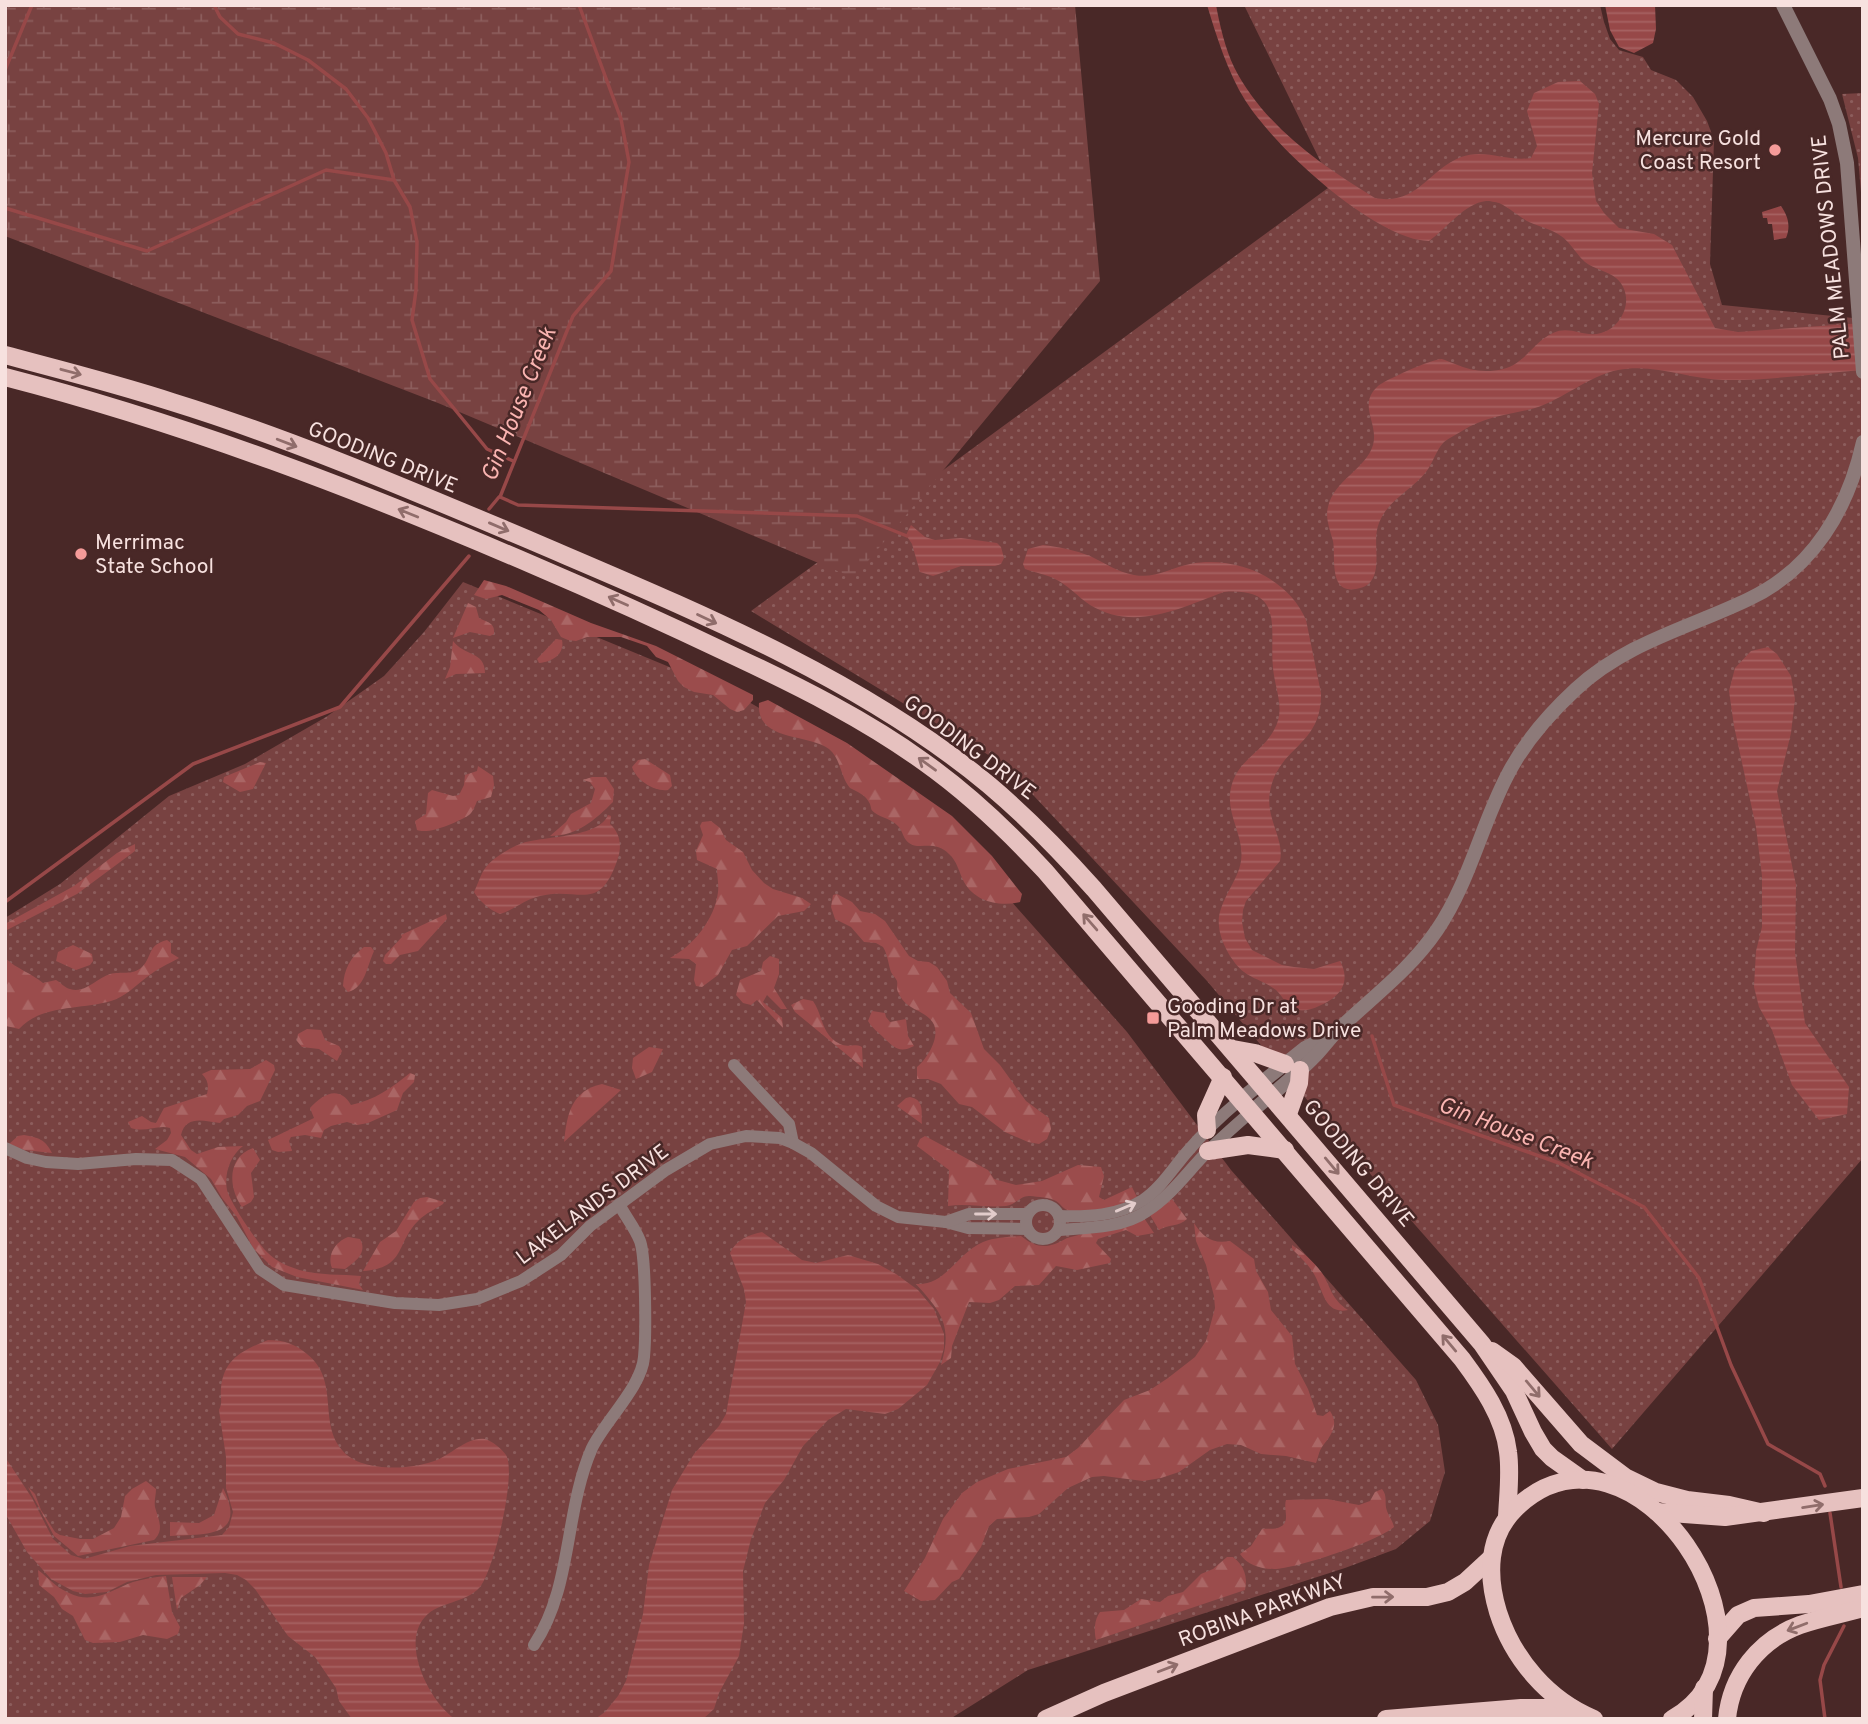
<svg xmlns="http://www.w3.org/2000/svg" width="1868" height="1724" font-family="Overpass,sans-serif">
  <defs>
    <pattern id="grass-dots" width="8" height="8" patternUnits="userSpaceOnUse" patternTransform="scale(1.75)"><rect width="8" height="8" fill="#784241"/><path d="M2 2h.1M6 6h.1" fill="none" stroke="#8c5d5c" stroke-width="1.8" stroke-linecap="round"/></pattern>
    <pattern id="forest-firs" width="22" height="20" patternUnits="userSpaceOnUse" patternTransform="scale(1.75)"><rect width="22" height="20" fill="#9b4c4c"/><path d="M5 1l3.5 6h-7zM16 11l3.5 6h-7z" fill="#aa6665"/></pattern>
    <pattern id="wetland-marsh" width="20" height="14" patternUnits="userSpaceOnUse" patternTransform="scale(1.75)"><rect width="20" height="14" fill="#784241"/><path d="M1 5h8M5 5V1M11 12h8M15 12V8" fill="none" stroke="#8c5d5c"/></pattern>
    <pattern id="water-rules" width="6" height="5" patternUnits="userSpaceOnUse" patternTransform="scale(1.75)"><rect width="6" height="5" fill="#974848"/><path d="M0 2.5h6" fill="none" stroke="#a66262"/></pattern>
  </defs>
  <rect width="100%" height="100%" fill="#492827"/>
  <!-- grass -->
  <g fill="url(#grass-dots)">
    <path d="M1244 5H1600L1604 22 1610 39 1619 50 1643 57 1651 70 1676 80 1693 97 1707 121 1714 140 1710 264 1722 305 1863 319V1158L1612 1449 1351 1152 1207 981 1005 765 751 611 1332 185Z"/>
    <path d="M1863 93V215L1858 158 1842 94Z"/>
    <path d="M463 582 735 694 869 771 987 874 1127 1032 1231 1170 1416 1380 1438 1425 1445 1472 1430 1521 1396 1549 1345 1568 1028 1670 950 1719H5V918L60 884 169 796 245 764 326 717 384 676 424 632Z"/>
  </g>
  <!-- forest -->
  <g fill="url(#forest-firs)">
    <path d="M484 580 506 586 591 623 656 646 753 695V700L744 710 737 712 730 709 713 695 694 692 684 687 678 681 668 662 656 657 647 646 621 637H587L576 641 568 640 561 637 551 620 539 610 502 595 486 599 474 595Z"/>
    <path d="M468 603 476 607 479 618C489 623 495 623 494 634L490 636 470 632 453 638Z"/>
    <path d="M556 639 562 640C565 654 552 662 539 663L537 659Z"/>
    <path d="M453 641C464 656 485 651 485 673L456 674 445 679 450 667Z"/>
    <path d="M768 700 847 743 952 816 992 856 1022 894 1020 902C1000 907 975 902 964 882 959 872 957 861 949 854 934 839 919 851 909 843 903 839 903 831 898 826 892 819 882 818 875 813 870 809 872 810 870 804 866 795 858 792 850 788 840 776 841 759 829 749 808 733 756 742 759 703Z"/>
    <path d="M645 759 670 775 672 786 668 790C654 792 636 780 632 767L638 760Z"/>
    <path d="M260 762 266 763 253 789 240 792 223 782 224 777Z"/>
    <path d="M478 766 493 776 494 785 491 797 477 801C475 806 473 812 469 815 458 822 429 835 417 830L415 821 426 814 428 793 432 790 453 796 459 795 464 785 465 775 477 771Z"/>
    <path d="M592 777H606L614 789 613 802C595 820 577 836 550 836L566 822 571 814 591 803 595 789 590 782 583 780Z"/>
    <path d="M711 821 720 828 726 840 743 852 752 870 764 883 773 889 802 898 811 904 804 911 778 916 747 946 732 950 718 975 702 987 696 986 694 980 696 964 689 959 670 958C693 946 715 919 718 892 719 885 717 876 717 869L697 860 696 851 703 835 700 826 702 822Z"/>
    <path d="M135 844V851L77 894 5 931V924L74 886 117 853Z"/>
    <path d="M837 894 852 902 860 911 875 914 885 921 909 956 918 961 929 962 937 967 947 981 950 993 971 1013 984 1049 1000 1065 1026 1101 1049 1118 1051 1129 1047 1139 1039 1144 1028 1142 1005 1132 972 1107 959 1104 941 1084 928 1079H917V1067C928 1058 944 1032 930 1019 919 1008 906 1010 898 992 896 988 898 985 897 981 896 978 893 976 891 972 888 964 888 955 883 947L876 943 864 942 851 927 835 919 831 907 833 895Z"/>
    <path d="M446 914 447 919 418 951 400 955 391 964H386L383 961 385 955 402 937 401 935Z"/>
    <path d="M167 940 171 943V953L179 958C168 964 157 969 147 977 135 986 125 997 111 1001 81 1010 42 1004 19 1029L6 1026 5 958C17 969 31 973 43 983L56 980C60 982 65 988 70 989 85 994 97 978 110 974 121 971 132 976 142 967 153 956 147 945 167 940Z"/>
    <path d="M73 945 92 954 93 961 90 965 76 970 56 961 58 952Z"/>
    <path d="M364 947H371L374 951C367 966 365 988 348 992L343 986C344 970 350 957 364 947Z"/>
    <path d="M770 956 779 959V974L774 988 787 1009H781L767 995 763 1002 782 1018 783 1028 757 1000 751 1005 743 1003 736 995 740 980 761 971 763 962Z"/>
    <path d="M803 999 813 1001C823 1015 821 1035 840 1044 848 1048 854 1043 862 1047L863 1068 795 1012 791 1005Z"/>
    <path d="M872 1011 885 1013 886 1017 890 1022 906 1019 908 1036 914 1046C899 1054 894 1047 884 1038 878 1032 872 1028 868 1021Z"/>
    <path d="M307 1029 321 1030 325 1040 339 1046 342 1051 337 1061 319 1049 302 1047 297 1041 298 1034Z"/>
    <path d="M649 1047 663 1049 652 1072 636 1079 632 1068 633 1058Z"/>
    <path d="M266 1060 274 1065 275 1070 260 1101 247 1106 238 1115 224 1119 220 1123C203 1121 186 1115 181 1135L191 1150 197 1154 218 1147 243 1146C230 1156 224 1174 227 1190 230 1202 258 1244 268 1253 274 1259 284 1265 291 1267 312 1276 339 1274 361 1276L359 1284 363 1290 297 1277 272 1267 253 1248 237 1217 222 1198 211 1179 185 1157 155 1149 167 1140 171 1133 170 1128C158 1124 146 1133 131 1128L128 1122 142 1116 151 1122 156 1123 164 1108 207 1094C209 1086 208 1080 202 1074L211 1070 250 1069Z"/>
    <path d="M410 1073 415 1075 414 1082 403 1093 397 1110 368 1123 357 1125 347 1122 331 1126 324 1130 321 1138 305 1135 291 1137 289 1141 292 1151 278 1152 272 1150 268 1140 314 1118 310 1108C323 1094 339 1085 351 1105 375 1100 391 1088 410 1073Z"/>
    <path d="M602 1084 621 1090 564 1142C567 1114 571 1091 602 1084Z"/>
    <path d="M910 1097C925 1100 921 1112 922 1124L897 1106 906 1098Z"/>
    <path d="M24 1135C39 1138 45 1139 52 1153L24 1150 9 1144 18 1136Z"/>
    <path d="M925 1136 988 1170 994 1179 1016 1185 1042 1181 1078 1165 1101 1167 1104 1176 1099 1197 1104 1200 1132 1187 1137 1197C1118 1206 1090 1218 1069 1211 1063 1209 1061 1204 1056 1201 1050 1197 1038 1197 1030 1196 1021 1195 1015 1205 1006 1206 986 1208 967 1203 948 1206L949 1170 917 1146 920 1139Z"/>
    <path d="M253 1148 260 1160 251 1173 254 1197 251 1202 242 1207C228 1188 227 1157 253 1148Z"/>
    <path d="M427 1197 444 1202 443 1204C435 1209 425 1214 419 1220 395 1243 407 1268 363 1271L380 1242 396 1231 414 1202 420 1198Z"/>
    <path d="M1172 1199 1187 1219C1179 1227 1168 1224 1159 1230L1150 1215Z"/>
    <path d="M1144 1218 1154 1233 1137 1236 1126 1230 1098 1239 1096 1243 1111 1259 1110 1263 1077 1270 1056 1266 1039 1285 1015 1286 999 1300 990 1303 969 1302 952 1346 951 1358 941 1365C953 1325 941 1312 916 1284 946 1286 957 1253 983 1242 995 1237 1009 1237 1021 1236 1037 1249 1049 1249 1067 1238Z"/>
    <path d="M1194 1223C1204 1238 1212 1244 1230 1241L1254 1259 1256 1271 1268 1292 1271 1310 1292 1336 1295 1364 1308 1389 1317 1415 1323 1416 1330 1411C1340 1426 1330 1436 1322 1447 1319 1451 1318 1458 1316 1463L1286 1456 1261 1454 1241 1445 1227 1444 1210 1450 1179 1472 1161 1478 1143 1481 1104 1476 1092 1477 1068 1488 1039 1514 1029 1517 997 1519 989 1526 981 1547 959 1579 952 1582 935 1600 921 1601 904 1591 925 1558 943 1519 962 1493 977 1482 1008 1469 1066 1457 1078 1448 1124 1400 1150 1390 1168 1378 1195 1357 1206 1341 1215 1308 1214 1296 1206 1265 1196 1241Z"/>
    <path d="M348 1237 360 1239C368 1253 355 1262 345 1269L332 1268C327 1255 335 1242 348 1237Z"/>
    <path d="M1292 1245C1302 1251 1315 1263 1322 1273 1331 1287 1331 1299 1348 1310 1324 1315 1323 1289 1314 1274 1309 1265 1300 1257 1292 1249Z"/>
    <path d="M146 1481 156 1489C156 1495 154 1501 155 1507 158 1519 165 1529 154 1540L78 1556 54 1536 28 1487 35 1494 41 1510 55 1532 60 1535 80 1539H93L114 1528 121 1517 125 1496 132 1489Z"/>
    <path d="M223 1488C248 1538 205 1534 170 1536V1522L199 1523 214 1515Z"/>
    <path d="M1382 1489C1388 1496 1384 1503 1387 1511 1389 1517 1393 1521 1394 1527 1378 1541 1296 1569 1274 1569 1261 1569 1247 1565 1240 1554L1251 1546 1262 1529C1267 1528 1274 1530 1280 1527 1291 1522 1283 1509 1286 1500L1327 1499 1359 1505 1370 1501 1375 1492Z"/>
    <path d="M1227 1557H1233C1244 1565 1248 1577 1245 1590L1096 1640C1094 1631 1094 1620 1100 1612L1124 1610 1141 1599 1160 1602 1168 1596 1183 1592 1201 1574 1213 1569Z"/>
    <path d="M38 1570C49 1578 55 1587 69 1593 93 1605 111 1590 133 1582 144 1579 154 1577 166 1576L172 1612 180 1627 178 1634 167 1639 143 1635 120 1642 93 1643 85 1640 73 1616 62 1609 54 1597 39 1585Z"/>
    <path d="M172 1577H207L200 1585 181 1598 177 1610Z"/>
  </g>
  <!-- wetland -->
  <path fill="url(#wetland-marsh)" d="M5 5H1075L1100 281 854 578 438 403 5 236Z"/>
  <!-- water -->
  <g fill="url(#water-rules)">
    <path d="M1207 5H1216C1220 26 1225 48 1234 67 1263 125 1322 166 1375 198 1417 206 1428 170 1461 157 1485 148 1507 162 1531 158L1537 146 1527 111 1534 93 1558 82 1580 81 1595 94 1599 104 1592 173 1596 201 1604 213 1619 228 1654 234 1672 245 1715 328 1738 332 1863 323V370C1817 373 1769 381 1723 380 1688 379 1654 363 1618 370 1588 376 1564 399 1535 408 1510 415 1485 416 1462 431 1457 434 1449 438 1444 442 1436 450 1433 463 1426 472 1410 492 1383 502 1377 530 1373 549 1386 585 1356 589 1328 594 1336 557 1333 541 1330 530 1325 518 1328 507 1334 480 1366 469 1373 445 1379 423 1357 405 1378 386 1385 380 1434 358 1442 359 1445 360 1452 363 1455 364 1471 371 1486 373 1503 369 1526 363 1533 342 1553 333 1570 325 1584 338 1601 333 1624 327 1636 295 1616 278 1607 271 1594 269 1585 262 1576 254 1571 243 1561 236 1551 229 1540 227 1529 222 1519 217 1510 208 1499 203 1496 202 1489 201 1486 201 1465 203 1446 229 1429 241 1422 240 1415 240 1408 237 1355 219 1275 147 1245 100 1228 73 1216 35 1207 5Z"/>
    <path d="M1605 5H1655L1656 29 1653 43 1634 53 1619 47 1610 30Z"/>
    <path d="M1781 206C1788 216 1791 226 1786 238L1774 240 1772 224H1768L1767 218H1763L1762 212Z"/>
    <path d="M911 525 925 537 935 540 961 538 997 543 1001 547 1004 558 1001 564 995 566H961L933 576 920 572 912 544 906 535Z"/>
    <path d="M1043 545C1059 547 1075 550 1090 556 1105 563 1117 572 1134 575 1155 579 1170 568 1190 564 1235 555 1288 577 1306 620L1321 693C1322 745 1281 746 1271 787 1263 817 1285 837 1280 861L1246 901 1243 910 1242 922 1245 938 1252 950 1282 965 1294 967 1314 969 1340 961C1352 983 1339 998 1319 1006 1313 1009 1306 1011 1299 1010 1288 1008 1283 997 1276 990 1266 982 1253 979 1244 972 1232 963 1220 941 1219 926 1216 904 1238 882 1241 861 1245 834 1223 813 1232 784 1239 760 1263 751 1274 730 1286 710 1275 690 1273 668 1269 629 1286 587 1224 592 1180 608 1135 632 1090 605 1078 597 1068 585 1055 579 1046 574 1035 573 1025 569L1023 564 1028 549Z"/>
    <path d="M1768 647 1777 654 1791 676 1795 699 1791 733 1777 791 1796 885 1795 953 1805 1023 1849 1087 1847 1114 1819 1120 1792 1085 1772 1030 1759 1007 1754 987 1756 951 1762 927V876L1756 827 1734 726 1729 691 1735 668 1751 651Z"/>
    <path d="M608 815 611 816 610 824C620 833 622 845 618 858 599 915 580 886 540 896 525 899 514 910 500 914 490 910 479 901 474 892 478 884 481 873 486 867 494 857 511 847 523 843 544 836 599 838 608 815Z"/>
    <path d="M762 1232 802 1260 816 1263 848 1255 878 1264 896 1274 918 1290 934 1309 944 1334V1348L940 1362 927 1385 898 1409 885 1414 846 1409 828 1420 803 1446 784 1480 765 1503 751 1539 743 1571 744 1623 739 1656 719 1693 714 1709 703 1719H595L605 1712 618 1696 626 1681 643 1614 649 1565 672 1490 694 1454 719 1426 726 1414 746 1302 744 1289 730 1253C736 1240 748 1235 762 1232Z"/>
    <path d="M268 1340C284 1340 295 1344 307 1354 340 1380 318 1422 342 1450 360 1473 413 1470 437 1460 451 1454 469 1436 485 1439 492 1441 502 1449 506 1455 517 1473 494 1570 480 1587 465 1604 439 1601 425 1617 400 1644 430 1702 455 1719H352L339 1701 336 1688 315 1657 288 1636 255 1589 246 1580 237 1575 225 1573 156 1575 127 1582 107 1592 85 1594 73 1591 51 1579 27 1552 5 1513V1457L32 1498 53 1539 71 1555 84 1559 130 1546 222 1535 229 1527 233 1512 226 1488V1457L219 1410C223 1402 220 1397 221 1388 224 1358 244 1350 268 1340Z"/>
  </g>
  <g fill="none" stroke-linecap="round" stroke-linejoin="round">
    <!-- stream -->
    <g stroke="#974848" stroke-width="3.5">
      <path d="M214 5 220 17 238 34 274 43 308 60 346 89 368 118 386 153 394 180 410 207 417 242 416 290 412 320 430 379 487 449 513 461"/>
      <path d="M579 5 621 119 629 162 611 271 573 316 500 497 518 505 857 516 907 536"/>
      <path d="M5 70 32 5"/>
      <path d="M5 208 147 251 326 170 394 180"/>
      <path d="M489 509 499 497"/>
      <path d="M5 902 193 764 340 707 469 556"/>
      <path d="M1372 1036 1394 1105 1559 1163 1644 1207 1699 1278 1731 1365 1768 1444 1820 1474 1825 1486"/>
      <path d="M1830 1513 1841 1587"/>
      <path d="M1825 1719 1820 1680 1824 1665 1844 1626"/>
    </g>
    <!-- minor -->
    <g stroke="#8d7a79" stroke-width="12">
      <path d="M734 1065 789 1124 793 1143"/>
      <path d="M5 1148 27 1158 46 1162 78 1164 136 1159 172 1160 201 1179 260 1269 284 1285 395 1303 439 1305 477 1299 521 1281 561 1255 590 1226 666 1170 710 1144 746 1136 780 1138 793 1143 811 1153 876 1206 898 1217 946 1222 968 1228 1027 1229"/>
      <circle cx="1043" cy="1222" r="17"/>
      <path d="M1059 1216C1088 1217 1118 1216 1143 1200 1161 1188 1173 1168 1187 1152 1203 1133 1222 1115 1241 1099"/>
      <path d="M946 1222 969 1214H1027"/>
      <path d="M1059 1230C1087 1228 1123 1228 1147 1211 1171 1196 1188 1171 1208 1151 1222 1137 1237 1124 1252 1111"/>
      <path d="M534 1645C573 1586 564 1512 592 1448 605 1421 642 1386 644 1357 646 1336 646 1257 640 1241 635 1228 625 1216 619 1204"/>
    </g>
    <!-- tertiary -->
    <g stroke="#8d7a79" stroke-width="14">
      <path d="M1783 5 1830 99 1839 124 1847 163 1863 372"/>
      <path d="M1241 1099 1305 1048 1327 1037"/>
      <path d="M1252 1111C1272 1094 1293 1078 1312 1059 1321 1051 1328 1040 1337 1031 1371 998 1410 970 1437 930 1469 883 1481 826 1507 776 1524 742 1549 714 1576 689 1627 642 1689 628 1749 599 1813 569 1848 509 1863 442"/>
    </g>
    <!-- primary -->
    <g stroke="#e6c1bf" stroke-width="18">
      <path d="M5 355C61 370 117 384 172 402 295 440 415 492 534 542 688 608 859 677 989 785 1027 817 1061 852 1094 889L1482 1344 1514 1391 1533 1432 1543 1449 1552 1458 1583 1480"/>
      <path d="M5 377C187 424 361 491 533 565 601 594 669 625 736 657 800 687 866 720 924 762 969 794 1008 831 1045 871L1462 1359C1482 1386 1504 1417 1508 1452 1511 1473 1508 1495 1507 1517"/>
      <path d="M1233 1049 1255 1053 1285 1064"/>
      <path d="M1288 1114 1299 1083 1300 1070"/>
      <path d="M1207 1130 1206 1115 1223 1077"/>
      <path d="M1208 1151 1248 1145 1285 1150"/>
      <path d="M1492 1351 1513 1366 1581 1444 1625 1477 1656 1492 1687 1500 1729 1505 1764 1513"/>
      <path d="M1657 1512 1725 1517 1863 1498"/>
      <path d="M1717 1639 1738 1615 1754 1608 1809 1604 1863 1594"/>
      <path d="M1046 1719 1104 1693 1330 1607 1373 1597H1427L1448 1592 1465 1582 1491 1558"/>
      <path d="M1386 1719 1521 1708H1572"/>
      <path d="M1594 1719C1548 1700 1513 1659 1498 1612 1487 1576 1487 1536 1516 1508 1633 1396 1800 1648 1672 1719"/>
      <path d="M1703 1719 1704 1688"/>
      <path d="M1727 1719C1731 1676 1759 1640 1800 1625 1820 1618 1842 1614 1863 1608"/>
    </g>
  </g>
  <!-- one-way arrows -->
  <defs><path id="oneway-shaft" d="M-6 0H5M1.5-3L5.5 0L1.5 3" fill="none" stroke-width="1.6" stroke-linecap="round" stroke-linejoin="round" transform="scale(1.75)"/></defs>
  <g stroke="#906d6b">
    <use href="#oneway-shaft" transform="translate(71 372) rotate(15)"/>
    <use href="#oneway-shaft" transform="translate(287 443) rotate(21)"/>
    <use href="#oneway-shaft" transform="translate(408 513) rotate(-158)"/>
    <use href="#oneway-shaft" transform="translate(499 527) rotate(23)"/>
    <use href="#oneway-shaft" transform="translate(618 601) rotate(-156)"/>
    <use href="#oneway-shaft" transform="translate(707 619) rotate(25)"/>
    <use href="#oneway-shaft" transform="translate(927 764) rotate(-144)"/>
    <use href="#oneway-shaft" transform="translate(1090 922) rotate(-131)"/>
    <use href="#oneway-shaft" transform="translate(1332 1166) rotate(50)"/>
    <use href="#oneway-shaft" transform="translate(1449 1343) rotate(-130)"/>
    <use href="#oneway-shaft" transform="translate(1533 1389) rotate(50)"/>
    <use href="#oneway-shaft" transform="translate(1813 1506) rotate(-9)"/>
    <use href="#oneway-shaft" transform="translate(1383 1597) rotate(-1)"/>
    <use href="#oneway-shaft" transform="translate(1797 1627) rotate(159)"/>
    <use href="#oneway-shaft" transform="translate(1168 1668) rotate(-21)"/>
  </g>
  <g stroke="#e2cccb">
    <use href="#oneway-shaft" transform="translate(1126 1207) rotate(-23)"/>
    <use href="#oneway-shaft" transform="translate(986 1214)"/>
  </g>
  <!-- markers -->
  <g fill="#f59b99" stroke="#492827" stroke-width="2.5">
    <circle cx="1775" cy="150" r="7"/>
    <circle cx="81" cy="554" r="7"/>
    <rect x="1146" y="1011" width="14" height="14" rx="3.5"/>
  </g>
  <g text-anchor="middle" stroke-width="5" stroke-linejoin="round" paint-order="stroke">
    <!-- poi labels -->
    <g font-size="21" fill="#f7e1df" stroke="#492827" text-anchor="start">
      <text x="1761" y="145" text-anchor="end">Mercure Gold<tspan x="1761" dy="24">Coast Resort</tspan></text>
      <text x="95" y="549">Merrimac<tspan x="95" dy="24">State School</tspan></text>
      <text x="1167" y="1013">Gooding Dr at<tspan x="1167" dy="24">Palm Meadows Drive</tspan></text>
    </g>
    <!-- street labels -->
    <g font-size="21" fill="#f7e1df" stroke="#492827">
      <text transform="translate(1830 247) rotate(-96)" y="7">PALM MEADOWS DRIVE</text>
      <text transform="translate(383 457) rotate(22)" y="7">GOODING DRIVE</text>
      <text transform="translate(970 747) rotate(37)" y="7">GOODING DRIVE</text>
      <text transform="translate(1359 1163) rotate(50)" y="7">GOODING DRIVE</text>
      <text transform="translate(592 1204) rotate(-37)" y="7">LAKELANDS DRIVE</text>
      <text transform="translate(1262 1610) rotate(-20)" y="7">ROBINA PARKWAY</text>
    </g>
    <!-- water labels -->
    <g font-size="23" font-style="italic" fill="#fab4b1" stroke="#492827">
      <text transform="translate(518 404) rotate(-68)" y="8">Gin House Creek</text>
      <text transform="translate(1516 1132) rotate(21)" y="8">Gin House Creek</text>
    </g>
  </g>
  <!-- border -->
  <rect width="1868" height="1724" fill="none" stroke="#f7e1df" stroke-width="14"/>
</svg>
